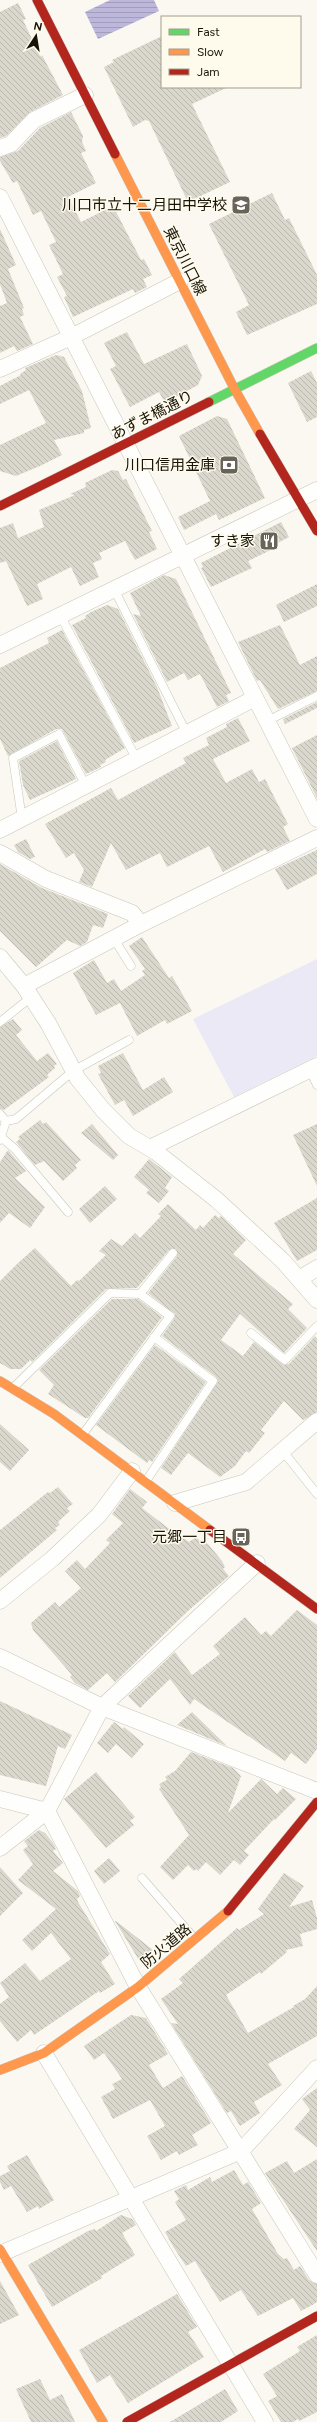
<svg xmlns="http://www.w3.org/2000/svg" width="317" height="2422" font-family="Figtree,'Noto Sans JP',sans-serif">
  <defs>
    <pattern id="water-rules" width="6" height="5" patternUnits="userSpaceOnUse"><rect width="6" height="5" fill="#bdb8db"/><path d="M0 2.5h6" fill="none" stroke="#a29dba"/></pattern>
    <pattern id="building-back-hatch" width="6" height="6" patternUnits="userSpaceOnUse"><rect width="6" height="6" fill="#dad8cd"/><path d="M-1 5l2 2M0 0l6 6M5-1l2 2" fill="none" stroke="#bab8af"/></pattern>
  </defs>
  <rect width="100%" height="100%" fill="#faf8f0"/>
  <!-- park -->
  <path fill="#ece9f7" d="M317 959V1056L234 1097 193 1019Z"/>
  <!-- water -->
  <path fill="url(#water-rules)" d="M110 0H154L159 11 98 39 85 12Z"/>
  <!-- building -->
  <g fill="url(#building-back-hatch)">
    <path d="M18 3 26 19 23 20 40 56 42 55 63 95 30 112 6 136 0 138V12Z"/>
    <path d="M162 36V87H228L192 104 230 182 188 202 149 121 145 120 133 127 104 67 114 62 112 60Z"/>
    <path d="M71 112 83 136 82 142 86 151 81 153 96 183 68 197 81 222 113 206 141 260 144 259 152 275 143 279 147 287 135 293 133 289 73 317 64 297 67 296 57 277 63 274 49 245 56 242 41 211 33 215 17 181 13 183 0 161V157L18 151 40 128Z"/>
    <path d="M272 193 285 220 289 218 317 275V304L247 335 236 312 249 305 209 224Z"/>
    <path d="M0 229 16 265 8 269 24 308 22 309 24 315 20 317 33 344 17 351 14 346 0 353V306L7 303 0 284Z"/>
    <path d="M127 332 144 364 187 344 202 376 198 385 165 403 159 392 130 407 110 369 116 366 104 343Z"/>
    <path d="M56 355 64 357 82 391 91 428 84 430V433L54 440 62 455 40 466 16 476 0 471V445L46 423 29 390 0 404V386L21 375 20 374 26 370 25 368Z"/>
    <path d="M311 371 317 383V417L307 422 288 383Z"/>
    <path d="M217 416 227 419 265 498 219 520 216 514 184 530 178 517 210 501 179 436Z"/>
    <path d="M112 470 118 471 123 480 126 479 152 531 149 532 157 549 135 560 125 541 99 553 102 559 93 563 99 577 80 586 71 567 37 584 43 599 27 606 6 561 0 563V528L13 523 18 538 44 527 39 510 75 495 70 494 86 487 85 483Z"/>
    <path d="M281 522 289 537 272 546 273 549 248 561 252 568 211 587 201 568 203 567 201 563Z"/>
    <path d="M164 575 176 579 231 693 226 695 229 701 217 707 200 674 188 680 184 673 167 682 133 614 141 616 130 593Z"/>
    <path d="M317 584V606L284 622 276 605Z"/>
    <path d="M107 605 118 609 157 687 172 726 134 743 72 625 86 618 85 616 91 612Z"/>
    <path d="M280 625 300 665 317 656V691L278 709 260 680 257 681 238 642Z"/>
    <path d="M62 630 125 748 105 760 106 762 100 765 101 767 86 774 62 729H56L8 756 0 739V668L49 643 47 638Z"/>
    <path d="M317 702V708L285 724 283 719Z"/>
    <path d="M238 718 250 741 213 759 226 783 252 769 259 782 265 779 288 824 283 827 290 841 267 852 265 849 223 872 209 846 167 867 160 853 126 870 111 843 92 887 79 882 84 870 74 853 66 858 45 824 111 788 118 800 186 763 183 758 209 745 206 738 227 727 226 724Z"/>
    <path d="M317 735V798L292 748Z"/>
    <path d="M57 741 76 779 30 800 23 785 19 761Z"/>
    <path d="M26 839 35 857 30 859 18 852 14 845Z"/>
    <path d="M317 850V874L287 890 275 869Z"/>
    <path d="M0 864 42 888 108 914 103 928 93 925 87 942 80 946 67 940 36 967 0 931Z"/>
    <path d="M142 937 169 978 172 976 192 1011 167 1024 165 1020 137 1036 120 1003 96 1015 73 973 94 960 107 983 114 979 121 991 145 975 142 971 145 969 129 946Z"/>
    <path d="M13 1019 22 1030 16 1035 37 1061 48 1053 57 1064 54 1066 55 1068 47 1075 49 1077 4 1110 0 1109V1027Z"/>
    <path d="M123 1053 143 1090 164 1077 173 1092 133 1116 124 1100 115 1105 98 1074 101 1073 98 1066Z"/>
    <path d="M40 1120 43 1124 46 1122 81 1160 75 1165 77 1168 63 1181 44 1161 35 1165 16 1142 20 1139 18 1137Z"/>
    <path d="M92 1124 118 1155 113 1160 81 1133Z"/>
    <path d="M317 1124V1186L293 1135Z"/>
    <path d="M8 1150 26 1171 15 1178 45 1207 30 1228 9 1213 0 1223V1162Z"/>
    <path d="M149 1159 172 1177 165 1188 169 1191 159 1203 146 1193 149 1190 134 1177Z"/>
    <path d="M105 1186 117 1199 90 1223 79 1209Z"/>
    <path d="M317 1198V1250L297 1261 274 1223Z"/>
    <path d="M168 1204 196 1230 200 1225 203 1228 215 1215 219 1218 221 1216 246 1240 233 1254 293 1304 288 1309 307 1328 284 1353 240 1314 221 1340 243 1356 254 1342 284 1365 289 1364 315 1336 317 1338V1412L303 1420 284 1401 261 1430 265 1433 249 1453 246 1451 235 1466 220 1477 188 1453 171 1475 161 1468 218 1381 216 1377 162 1336 174 1319 175 1314 148 1293 177 1256 176 1249 169 1250 137 1288 106 1289 32 1362 30 1360 21 1369H10L0 1363V1281L18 1263 35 1248 71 1286 77 1280 79 1281 106 1255 99 1251 111 1239 122 1246 135 1233 140 1238 161 1216 158 1214Z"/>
    <path d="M112 1299H138L162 1317 88 1418H85L48 1394 54 1385 39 1370Z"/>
    <path d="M155 1345 206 1382 152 1462 149 1460 147 1463 96 1425Z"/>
    <path d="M0 1424 29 1450 10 1471 0 1462Z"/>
    <path d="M58 1487 73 1504 67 1508 70 1511 58 1522 60 1525 55 1528 57 1530 0 1578V1530L48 1492 50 1493Z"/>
    <path d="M130 1489 147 1502 142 1508 172 1531 173 1530 189 1542 196 1537 202 1543 204 1541 209 1545 222 1561 225 1567 223 1569 229 1576 189 1610 115 1682 107 1673 88 1690 75 1683 70 1677 72 1675 33 1630 31 1623 55 1602 59 1607 81 1588 65 1571 77 1560 85 1569 110 1543 106 1540 123 1523 112 1514Z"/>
    <path d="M297 1610 317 1625V1749L306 1764 291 1753 285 1761 194 1699 190 1705 170 1679 140 1708 128 1696 175 1652 192 1675 220 1654 213 1646 245 1617 261 1635 266 1631 271 1636Z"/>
    <path d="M0 1701 72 1735 65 1749 58 1746 46 1786 0 1775Z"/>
    <path d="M192 1712 227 1746 177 1725Z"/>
    <path d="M114 1722 123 1729 124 1727 144 1744 132 1758 116 1744 108 1753 97 1743Z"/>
    <path d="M191 1752 233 1768 241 1776 228 1813 261 1779 277 1794 283 1788 296 1799 275 1820 274 1819 244 1851 249 1855 240 1865 234 1860 220 1875 206 1862 198 1871 196 1869 194 1871 188 1865 173 1880 160 1867 189 1835 159 1789 161 1787 159 1784 167 1780 165 1777 175 1771Z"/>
    <path d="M96 1772 135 1817 130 1821 134 1825 106 1848 64 1799Z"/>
    <path d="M39 1830 45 1833 53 1843 56 1849 53 1851 63 1863 53 1871 78 1891 80 1896 77 1899 78 1902 110 1954 101 1962 115 1984 100 1993 99 1991 34 2035 31 2030 17 2042 0 2021V2004L9 1997 0 1983 25 1963 40 1981 71 1959 51 1933 32 1951 22 1940 56 1909 18 1880 33 1864 23 1850 28 1846 24 1841Z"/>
    <path d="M109 1858 120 1871 104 1884 94 1871Z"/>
    <path d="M0 1867 23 1893 0 1916Z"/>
    <path d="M284 1873 304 1886 289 1907 312 1900 317 1918V1929L300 1934 303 1946 286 1950 287 1952 261 1974 260 1972 226 1995 248 2033 294 2007 293 2006 305 1999 317 1986V2036L268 2064 282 2085 254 2102 260 2113 240 2126 231 2111 227 2113 171 2023 178 2024 161 1999 183 1983 179 1979 237 1928 239 1930 264 1914 258 1909Z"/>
    <path d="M115 1921H116L153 1950 139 1960Z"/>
    <path d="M131 2015 146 2018 168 2054 149 2065 163 2088 182 2076 211 2123 192 2135 198 2145 179 2155 177 2151 161 2160 147 2136 165 2126 150 2100 113 2119 101 2097 115 2089 112 2084 122 2079 104 2053 94 2060 84 2046Z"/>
    <path d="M317 2088V2147L294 2129 310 2110 302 2099Z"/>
    <path d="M27 2155 54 2200 39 2209 38 2206 27 2212 11 2186 4 2190 0 2182V2176L10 2171 7 2166Z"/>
    <path d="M317 2159V2251L265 2173 287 2161 294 2173Z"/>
    <path d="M234 2170 243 2185 248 2182 261 2203 252 2209 278 2254 284 2259 287 2258 294 2270 300 2266 309 2280 317 2284V2302L314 2304 301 2311 293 2298 258 2316 241 2290 220 2302 195 2261 186 2266 174 2248 165 2232 186 2220 175 2202 179 2199 174 2191 186 2185 188 2190 210 2177 212 2182Z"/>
    <path d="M121 2215 132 2219 136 2225 122 2233 135 2255 101 2276 102 2278 52 2307 28 2265 88 2231 95 2229 96 2231Z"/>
    <path d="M0 2281 19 2315 0 2324Z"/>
    <path d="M177 2294 197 2327 188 2332 204 2357 128 2403 110 2375 97 2383 79 2350Z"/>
    <path d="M317 2335V2412L299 2421 298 2419 293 2422H281L268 2401 277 2396 263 2374 300 2351 297 2347Z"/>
    <path d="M40 2379 50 2400 62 2394 75 2422H31L16 2389Z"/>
    <path d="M225 2389 238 2411 221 2422H170Z"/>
  </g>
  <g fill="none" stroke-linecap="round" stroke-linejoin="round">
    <!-- lane casing -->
    <g stroke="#c8c6bc" stroke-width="9">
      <g id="lane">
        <path d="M114 589 187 734"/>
        <path d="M60 615 137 760"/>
        <path d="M267 721 317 696"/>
        <path d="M22 819 13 758 59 734 86 786"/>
        <path d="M114 939 131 966"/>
        <path d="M0 1022 30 998"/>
        <path d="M310 1070 317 1085"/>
        <path d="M0 1114 6 1121"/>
        <path d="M6 1121 16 1119 73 1071 129 1040"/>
        <path d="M1 1137 15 1149 68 1212"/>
        <path d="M0 1140 6 1121"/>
        <path d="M251 1333 285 1360 317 1326"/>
        <path d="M13 1388 110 1293 140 1294 173 1253"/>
        <path d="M83 1434 170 1316 140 1294"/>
        <path d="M282 1450 317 1494"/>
        <path d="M146 1481 213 1381 154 1337"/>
        <path d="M142 1878 195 1939"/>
      </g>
    </g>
    <!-- street casing -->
    <g stroke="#c8c6bc" stroke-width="17">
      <g id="street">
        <path d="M0 148 11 144 34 120 85 95"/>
        <path d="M0 197 317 819"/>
        <path d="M0 369 71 337 180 281"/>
        <path d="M0 645 317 490"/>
        <path d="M0 830 255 698"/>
        <path d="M0 853 46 879 132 913 141 924"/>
        <path d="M0 957 24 986 48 1023 78 1079 103 1110 129 1136 156 1152 217 1200 283 1261 317 1300"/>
        <path d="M24 986 141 924 317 838"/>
        <path d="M150 1148 317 1066"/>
        <path d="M299 1279 317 1268"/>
        <path d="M175 1503 246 1482 317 1421"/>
        <path d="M0 1601 52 1559 99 1515 132 1471"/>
        <path d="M0 1657 102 1707 317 1791"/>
        <path d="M0 1799 47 1811 138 1987 317 2275"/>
        <path d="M0 1848 47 1811 102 1707 257 1563"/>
        <path d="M44 2053 265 2422"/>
        <path d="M0 2254 241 2151 317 2068"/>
      </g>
    </g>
    <!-- fast casing -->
    <g stroke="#c8c6bc" stroke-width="10">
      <path id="fast" d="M209 402 317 348"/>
    </g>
    <!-- slow casing -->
    <g stroke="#c8c6bc" stroke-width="10">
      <g id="slow">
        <path d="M115 154 234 388 260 434"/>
        <path d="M0 1381 54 1414 210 1530"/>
        <path d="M0 2070 44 2053 138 1987 228 1911"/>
        <path d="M0 2249 103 2422"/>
      </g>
    </g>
    <!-- jam casing -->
    <g stroke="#c8c6bc" stroke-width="10">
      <g id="jam">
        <path d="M37 0 115 154"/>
        <path d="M260 434 317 531"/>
        <path d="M0 506 209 402"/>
        <path d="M210 1530 317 1609"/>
        <path d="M228 1911 317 1802"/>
        <path d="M127 2422 317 2316"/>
      </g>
    </g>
    <!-- lane -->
    <use href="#lane" stroke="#fefefd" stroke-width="8"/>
    <!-- street -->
    <use href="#street" stroke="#fefefd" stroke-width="16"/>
    <!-- fast -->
    <use href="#fast" stroke="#63d668" stroke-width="9"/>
    <!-- slow -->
    <use href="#slow" stroke="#ff974d" stroke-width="9"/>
    <!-- jam -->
    <use href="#jam" stroke="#b3261e" stroke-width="9"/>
  </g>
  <!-- icons -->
  <defs>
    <g id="school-square" transform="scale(1)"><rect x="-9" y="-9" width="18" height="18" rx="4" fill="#676459" stroke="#fefaec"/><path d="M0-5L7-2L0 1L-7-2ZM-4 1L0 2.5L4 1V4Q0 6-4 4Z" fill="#fff"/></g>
    <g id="bank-square" transform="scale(1)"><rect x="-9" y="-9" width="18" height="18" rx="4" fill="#676459" stroke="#fefaec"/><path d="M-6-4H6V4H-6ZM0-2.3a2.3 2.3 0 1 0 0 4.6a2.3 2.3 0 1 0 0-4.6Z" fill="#fff"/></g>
    <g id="restaurant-square" transform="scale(1)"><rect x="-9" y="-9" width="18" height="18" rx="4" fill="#676459" stroke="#fefaec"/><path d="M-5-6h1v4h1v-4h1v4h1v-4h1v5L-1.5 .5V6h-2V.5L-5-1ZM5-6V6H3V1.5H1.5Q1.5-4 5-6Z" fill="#fff"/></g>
    <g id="bus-square" transform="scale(1)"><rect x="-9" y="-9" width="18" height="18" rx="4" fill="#676459" stroke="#fefaec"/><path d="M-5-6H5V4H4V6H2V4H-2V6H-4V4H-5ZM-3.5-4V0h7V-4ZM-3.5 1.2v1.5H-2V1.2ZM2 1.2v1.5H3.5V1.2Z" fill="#fff"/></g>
  </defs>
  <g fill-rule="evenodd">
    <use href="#school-square" x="241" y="205"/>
    <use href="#bank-square" x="229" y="465"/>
    <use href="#restaurant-square" x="269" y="541"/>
    <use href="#bus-square" x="241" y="1537"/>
  </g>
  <g text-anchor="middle" stroke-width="3" stroke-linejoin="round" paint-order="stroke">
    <!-- poi labels -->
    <g font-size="15" fill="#181407" stroke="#fefaec" text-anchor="end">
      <text x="227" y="210">川口市立十二月田中学校</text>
      <text x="215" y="470">川口信用金庫</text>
      <text x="255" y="546">すき家</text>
      <text x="227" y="1542">元郷一丁目</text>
    </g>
    <!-- street labels -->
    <g font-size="15" fill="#181407" stroke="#fefaec">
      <text transform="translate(185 261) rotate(63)" y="5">東京川口線</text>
      <text transform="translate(152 415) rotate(-27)" y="5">あずま橋通り</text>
      <text transform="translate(166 1946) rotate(-40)" y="5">防火道路</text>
    </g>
  </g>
  <!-- legend -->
  <rect x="161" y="16" width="140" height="72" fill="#fefaec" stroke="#a29e90"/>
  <rect x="169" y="29" width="20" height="6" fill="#63d668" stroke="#a29e90"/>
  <text x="197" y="36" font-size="12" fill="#181407">Fast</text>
  <rect x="169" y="49" width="20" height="6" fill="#ff974d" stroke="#a29e90"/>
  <text x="197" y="56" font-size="12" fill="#181407">Slow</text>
  <rect x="169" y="69" width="20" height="6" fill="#b3261e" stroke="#a29e90"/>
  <text x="197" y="76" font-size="12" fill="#181407">Jam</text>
  <!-- north arrow -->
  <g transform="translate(36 36) rotate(12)" stroke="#fefaec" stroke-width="3" paint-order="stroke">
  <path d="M0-3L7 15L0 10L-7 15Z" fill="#181407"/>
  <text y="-6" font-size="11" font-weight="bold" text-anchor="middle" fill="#181407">N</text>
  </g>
</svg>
